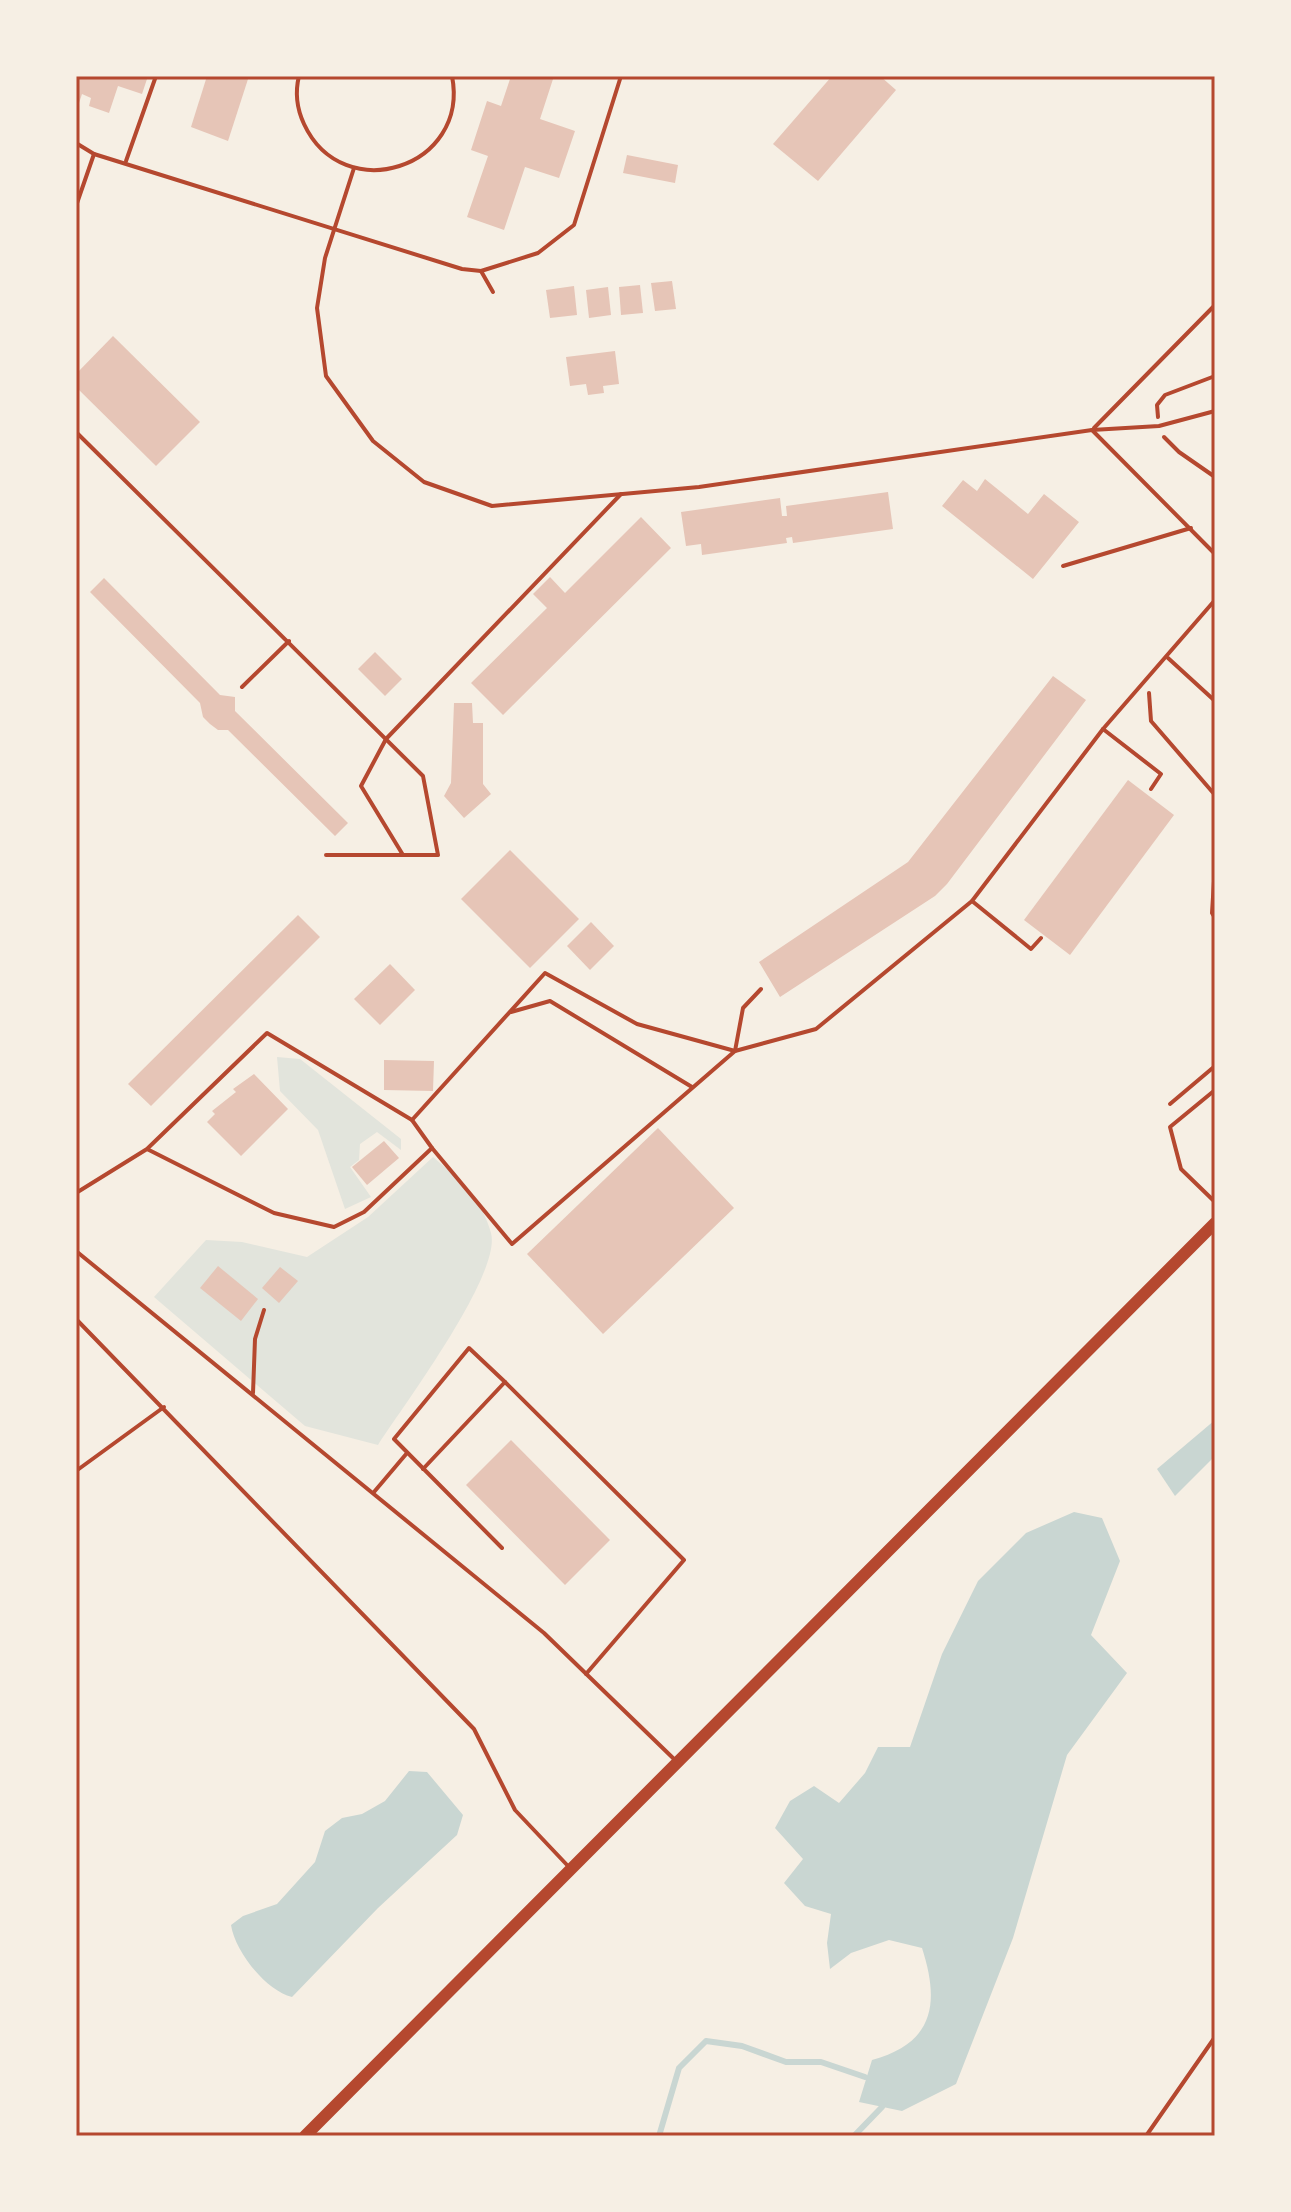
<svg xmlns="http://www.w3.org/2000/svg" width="1291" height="2212" font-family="'Varela Round',sans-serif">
  <rect width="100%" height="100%" fill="#f6efe4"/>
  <!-- green -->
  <g fill="#e2e4dc">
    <path d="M277 1057 300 1059 401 1139V1150L377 1132 360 1144 359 1160 350 1167 371 1197 345 1209 318 1130 280 1091Z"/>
    <path d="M433 1157C458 1178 482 1199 491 1233 502 1274 403 1406 378 1445L305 1426 154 1297 206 1240 242 1242 307 1257 368 1217Z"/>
  </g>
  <!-- water -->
  <g fill="#c9d6d2">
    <path d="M1215 1420V1456L1175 1496 1157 1469Z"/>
    <path d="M1074 1512 1102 1518 1120 1561 1091 1635 1127 1673 1067 1755 1013 1938 956 2084 902 2111 859 2102 872 2060C934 2043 940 2004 922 1948L889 1940 851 1953 830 1969 827 1943 831 1914 805 1906 784 1883 803 1859 775 1828 790 1801 814 1786 839 1803 865 1773 878 1747H910L942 1654 978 1581 1026 1533Z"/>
    <path d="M409 1771 427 1772 463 1815 457 1835 378 1908 292 1997C265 1990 235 1951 231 1925L243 1916 277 1904 315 1862 325 1831 342 1818 362 1814 385 1801Z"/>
  </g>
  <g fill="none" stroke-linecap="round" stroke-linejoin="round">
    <!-- stream -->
    <g stroke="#c9d6d2" stroke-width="6">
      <path d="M659 2136 679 2068 706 2041 742 2046 786 2062H821L865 2077"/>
      <path d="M854 2136 882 2107"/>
    </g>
  </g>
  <!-- building -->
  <g fill="#e6c5b7">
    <path d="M76 76H148L142 94 118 86 109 113 89 106 91 98 82 94 79 103 76 102Z"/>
    <path d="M207 76H249L228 141 191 127Z"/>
    <path d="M511 76H554L540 119 575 131 559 178 525 167 504 230 467 217 488 156 471 150 487 101 501 106Z"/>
    <path d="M832 76H880L896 90 818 181 773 144Z"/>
    <path d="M627 155 678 165 675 183 623 173Z"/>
    <path d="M672 281 676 309 655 311 651 283Z"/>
    <path d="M640 285 643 313 621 315 619 287Z"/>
    <path d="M574 286 577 315 550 318 546 290Z"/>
    <path d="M608 287 611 315 589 318 586 290Z"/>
    <path d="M113 336 200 422 156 466 76 387V374Z"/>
    <path d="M615 351 619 384 603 386 604 393 588 395 586 384 570 386 566 357Z"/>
    <path d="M985 479 1028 514 1044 494 1079 522 1033 579 942 506 963 480 977 491Z"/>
    <path d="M888 492 893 529 793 543 792 537 786 538 787 543 702 555 701 544 686 546 681 512 780 498 782 516H787L786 506Z"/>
    <path d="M641 517 671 548 503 715 471 683 547 608 533 594 550 577 565 593Z"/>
    <path d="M104 578 220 695 235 697V711L348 823 335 836 228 730H218L210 724 203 717 200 703 90 592Z"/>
    <path d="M375 652 402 679 385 696 358 669Z"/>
    <path d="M1053 676 1086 700 947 884 935 896 780 997 759 962 908 862Z"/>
    <path d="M454 703H472L473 723H483V784L491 794 464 818 444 796 451 783Z"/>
    <path d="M1128 780 1174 815 1070 955 1024 920Z"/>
    <path d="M510 850 579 919 530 968 461 899Z"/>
    <path d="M298 915 320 937 151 1106 128 1084Z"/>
    <path d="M591 922 614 946 590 970 567 946Z"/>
    <path d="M390 964 415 990 380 1025 354 999Z"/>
    <path d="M384 1060 434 1061 433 1091 384 1090Z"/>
    <path d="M254 1074 288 1109 241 1156 207 1122 215 1114 212 1111 236 1092 233 1089Z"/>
    <path d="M658 1128 734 1208 603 1334 527 1254Z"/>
    <path d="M384 1141 399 1158 367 1185 352 1167Z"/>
    <path d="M218 1266 258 1299 241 1321 200 1288Z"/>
    <path d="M280 1267 298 1281 279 1303 262 1288Z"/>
    <path d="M511 1440 610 1540 565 1585 466 1485Z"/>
  </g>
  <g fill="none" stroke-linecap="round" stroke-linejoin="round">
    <!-- path -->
    <g stroke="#b5482f" stroke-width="4">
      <path d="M1158 417 1157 405 1165 395 1215 376"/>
      <path d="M1164 437 1179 452 1215 477"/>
      <path d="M1149 693 1151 721 1215 795"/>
      <path d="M1215 865 1212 913 1215 918"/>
      <path d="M1170 1104 1215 1066"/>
      <path d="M1146 2136 1215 2037"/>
    </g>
    <!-- service -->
    <g stroke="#b5482f" stroke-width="4">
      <path d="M299 76C295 92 297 109 304 124 343 208 470 168 452 76"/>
      <path d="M76 143 94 154 462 269 481 271 538 253 574 225 621 76"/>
      <path d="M126 161 156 76"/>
      <path d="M354 168 325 258 317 308 326 376 373 441 424 482 492 506 699 487 1092 430 1159 426 1215 411"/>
      <path d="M76 206 94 154"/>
      <path d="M481 271 493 292"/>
      <path d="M1094 428 1215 305"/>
      <path d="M1092 430 1215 554"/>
      <path d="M76 432 423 776 438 855H326"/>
      <path d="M1063 566 1191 528"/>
      <path d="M1168 658 1215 701"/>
      <path d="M242 687 289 641"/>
      <path d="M1103 729 1161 774 1151 789"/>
      <path d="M403 855 361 786 386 739 621 494"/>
      <path d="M972 901 1031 949 1041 938"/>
      <path d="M511 1012 550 1001 692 1087"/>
      <path d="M1215 1090 1170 1127 1181 1169 1215 1202"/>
      <path d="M412 1120 545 973 637 1024 735 1051 816 1029 972 901 1103 729 1215 600"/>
      <path d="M432 1148 512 1244 735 1051 743 1008 761 989"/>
      <path d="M76 1193 147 1149 267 1033 412 1120 432 1148 364 1212 334 1227 274 1213 147 1149"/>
      <path d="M76 1251 544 1633 674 1759"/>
      <path d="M76 1319 474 1729 515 1810 568 1866"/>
      <path d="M253 1393 255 1339 264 1310"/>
      <path d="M423 1469 505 1382 684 1560 586 1674"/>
      <path d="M76 1471 164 1407"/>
      <path d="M374 1492 407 1453"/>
      <path d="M502 1548 394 1439 469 1348 505 1382"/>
    </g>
    <!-- secondary -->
    <path stroke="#b5482f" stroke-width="12" d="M305 2136 1215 1223"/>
  </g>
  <!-- border -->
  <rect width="1291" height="2212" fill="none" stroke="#f6efe4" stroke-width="156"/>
  <rect x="78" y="78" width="1135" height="2056" fill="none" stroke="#b5482f" stroke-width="3"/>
</svg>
